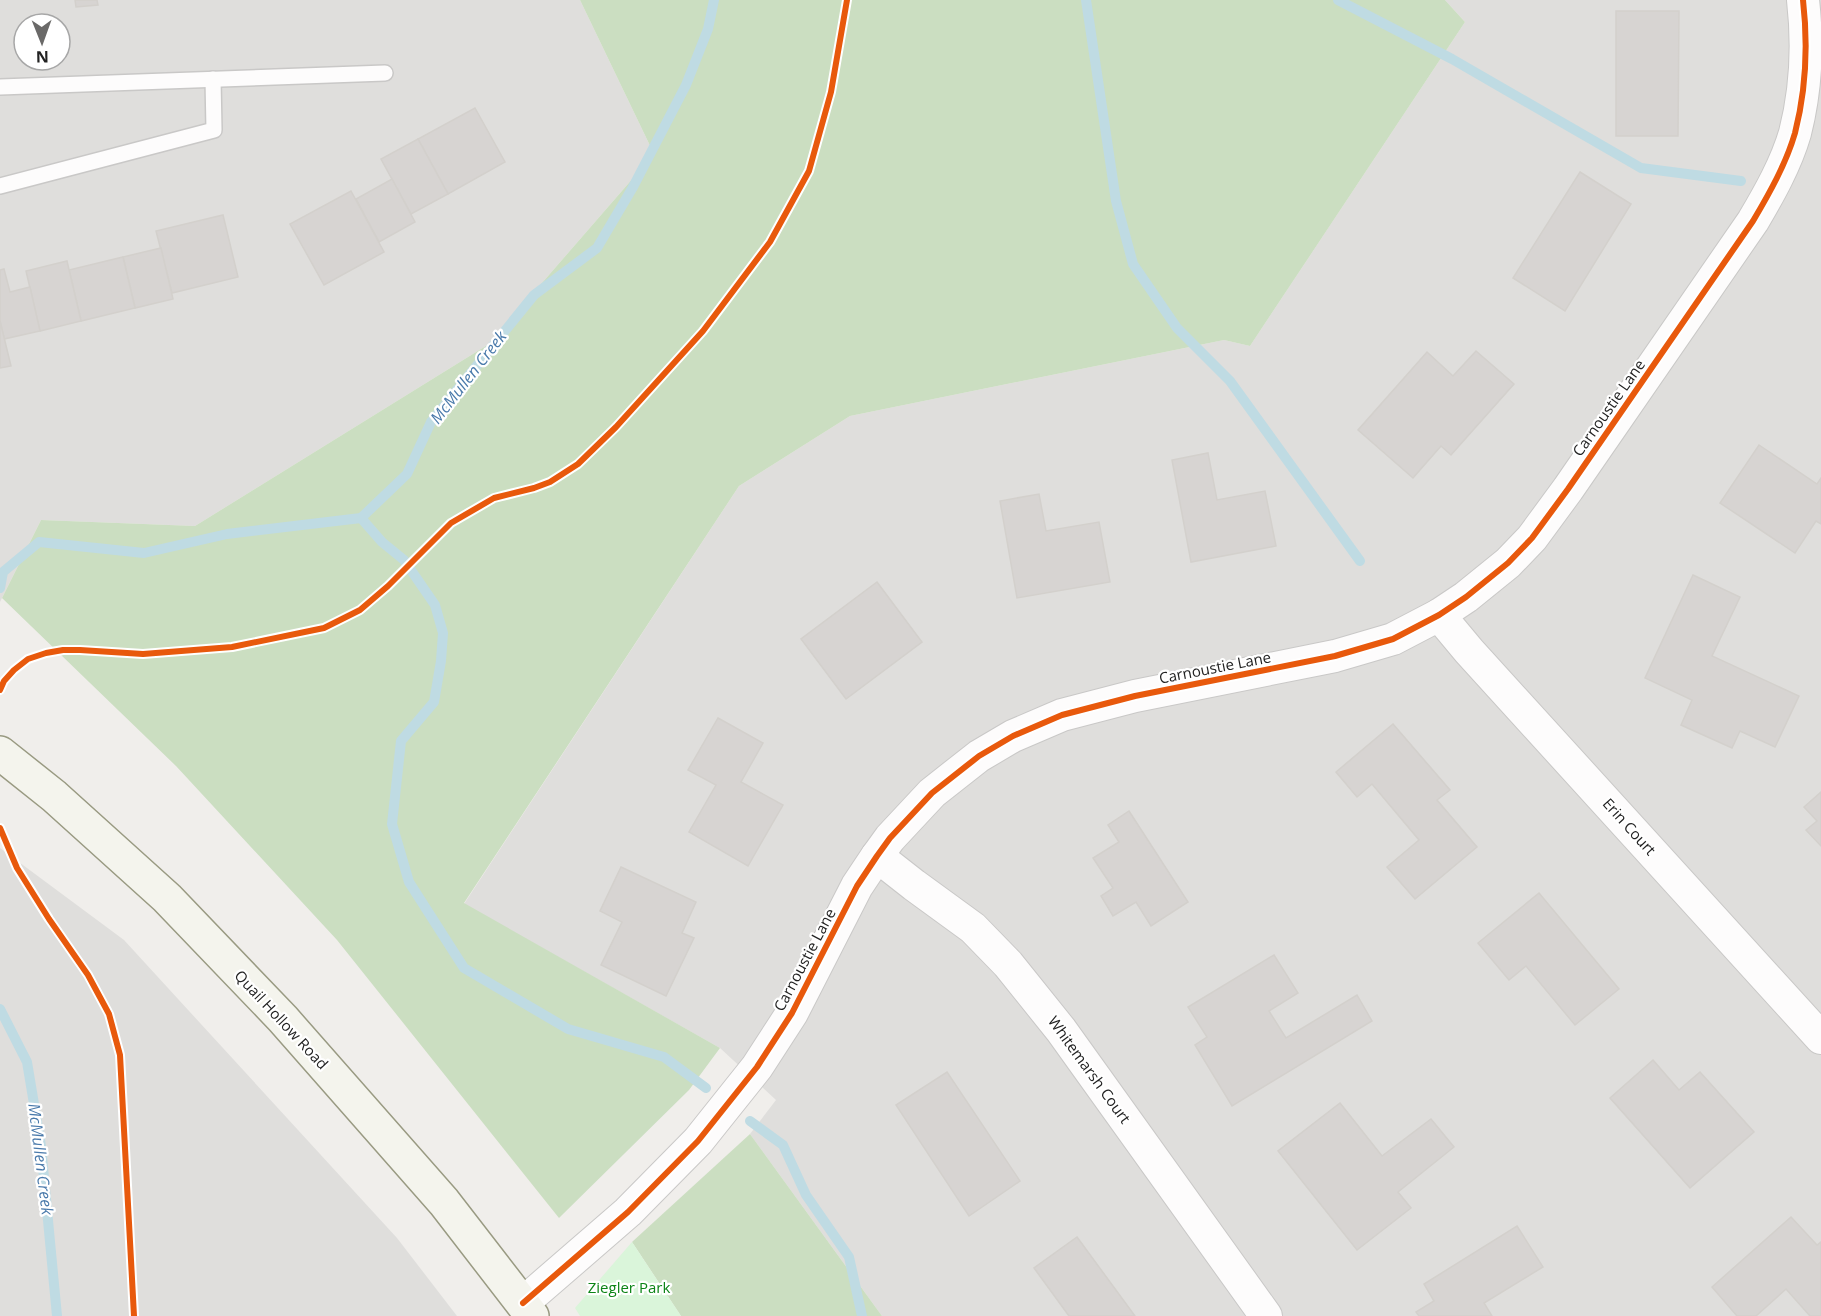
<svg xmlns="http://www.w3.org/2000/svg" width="1821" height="1316" font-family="'Open Sans',sans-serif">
  <rect width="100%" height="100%" fill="#f0eeeb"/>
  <!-- residential -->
  <g fill="#dfdedc" fill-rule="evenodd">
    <path d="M0 0H580L654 154 489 344 195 526 41 520 0 602ZM24 24H60V60H24Z"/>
    <path d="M1445 0H1821V1316H882L750 1134 776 1100 720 1048 464 904 739 486 850 416 1224 340 1250 346 1465 22Z"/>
    <path d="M0 848 124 940 397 1238 457 1316H0Z"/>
  </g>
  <!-- forest -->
  <g fill="#cbdec1">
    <path d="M580 0H1445L1465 22 1250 346 1224 340 850 416 739 486 464 903 720 1048 689 1090 559 1218 337 940 176 766 2 598 41 520 195 526 489 344 654 154Z"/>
    <path d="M750 1134 882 1316H681L632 1242Z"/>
  </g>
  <!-- park -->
  <path fill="#daf5da" d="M632 1242 681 1316H580L575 1308Z"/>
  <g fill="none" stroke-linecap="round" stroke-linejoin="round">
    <!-- stream -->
    <g stroke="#bfdbe3" stroke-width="10">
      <path d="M1086 0 1116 201 1133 264 1177 328 1230 381 1360 561"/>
      <path d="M1338 0 1452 59 1641 168 1741 181"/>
      <path d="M361 518 382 542 404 560 435 605 443 633 441 661 434 702 401 741 392 824 409 882 464 968 568 1029 664 1057 706 1088"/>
      <path d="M0 588 3 572 39 542 144 553 227 534 361 518 407 474 431 422 534 295 597 248 633 187 686 85 708 29 714 0"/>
      <path d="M0 1009 27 1062 41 1146 57 1316"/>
      <path d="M750 1121 783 1145 806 1195 849 1257 862 1316"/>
    </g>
  </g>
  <!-- building -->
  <g fill="#d7d4d2" stroke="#d3d0cc" stroke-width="1.5">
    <path d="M75 0H97L98 5 76 7Z"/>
    <path d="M1616 11H1679L1678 136H1616Z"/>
    <path d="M475 108 505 162 448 194 418 139Z"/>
    <path d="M418 139 448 194 411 214 381 159Z"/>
    <path d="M1580 172 1631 204 1565 311 1513 278Z"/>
    <path d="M392 179 415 222 379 242 356 199Z"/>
    <path d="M351 191 384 252 324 285 290 224Z"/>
    <path d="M223 215 238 277 172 293 156 231Z"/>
    <path d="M161 248 173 299 135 308 123 257Z"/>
    <path d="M123 257 135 308 81 321 69 270Z"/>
    <path d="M67 261 81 321 40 331 26 271Z"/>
    <path d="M4 269 10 292 30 287 40 331 4 339 0 321V270Z"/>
    <path d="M0 321 11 366 0 368Z"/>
    <path d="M1476 351 1514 384 1451 455 1441 446 1413 478 1358 430 1427 352 1453 376Z"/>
    <path d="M1759 445 1817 484 1821 478V524L1816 521 1795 553 1720 503Z"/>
    <path d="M1208 453 1217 500 1265 491 1276 546 1191 562 1172 460Z"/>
    <path d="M1039 494 1046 531 1099 522 1110 582 1017 598 1000 501Z"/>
    <path d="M1693 575 1740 597 1712 656 1799 696 1775 747 1740 731 1732 748 1681 725 1692 700 1645 678Z"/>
    <path d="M877 582 922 642 846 699 801 639Z"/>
    <path d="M718 718 763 743 741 782 783 805 748 866 689 832 716 785 688 770Z"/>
    <path d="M1393 724 1450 790 1437 800 1477 847 1415 899 1387 867 1419 840 1372 784 1357 797 1336 772Z"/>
    <path d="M1821 792V846L1806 830 1817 821 1804 807Z"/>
    <path d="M1129 811 1188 902 1151 926 1136 902 1113 916 1101 896 1113 888 1093 858 1119 842 1108 825Z"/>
    <path d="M621 867 696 902 682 933 694 938 666 996 601 965 622 922 600 911Z"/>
    <path d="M1539 893 1619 989 1575 1025 1526 966 1509 980 1478 943Z"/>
    <path d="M1274 955 1298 993 1269 1011 1286 1038 1357 995 1372 1021 1232 1106 1195 1045 1207 1037 1188 1007Z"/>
    <path d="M1653 1060 1679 1090 1700 1072 1754 1132 1690 1188 1610 1098Z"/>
    <path d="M947 1072 1020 1181 969 1216 896 1105Z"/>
    <path d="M1340 1103 1382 1156 1431 1119 1454 1147 1398 1192 1411 1208 1357 1250 1278 1151Z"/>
    <path d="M1791 1217 1817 1245 1821 1242V1316H1810L1786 1289 1756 1316H1737L1712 1287Z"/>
    <path d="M1517 1226 1543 1267 1484 1303 1492 1316H1419L1416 1312 1434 1301 1424 1284Z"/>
    <path d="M1077 1237 1135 1316H1069L1034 1268Z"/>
  </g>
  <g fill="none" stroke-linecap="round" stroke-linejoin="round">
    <!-- service casing -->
    <g stroke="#c9c8c7" stroke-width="18">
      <g id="service">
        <path d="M0 87 385 73"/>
        <path d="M0 186 214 130 213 79"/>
      </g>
    </g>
    <!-- minor casing -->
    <g stroke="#c9c8c7" stroke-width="34">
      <g id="minor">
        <path d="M1439 615 1469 651 1821 1038"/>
        <path d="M877 856 914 885 973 928 1008 964 1061 1030 1266 1316"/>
        <path d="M523 1303 628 1212 698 1141 757 1067 792 1013 857 886 877 856 890 838 932 793 979 756 1013 736 1062 715 1135 696 1335 656 1393 639 1439 615 1466 597 1508 563 1532 538 1568 489 1753 221C1769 194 1786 164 1795 133 1806 90 1808 44 1803 0"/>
      </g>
    </g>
    <!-- secondary casing -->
    <g stroke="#999a82" stroke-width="36">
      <path id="secondary" d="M0 753 54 796 167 898 283 1019 444 1202 532 1316"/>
    </g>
    <!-- service -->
    <use href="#service" stroke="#fdfcfc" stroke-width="15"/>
    <!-- minor -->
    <use href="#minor" stroke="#fdfcfc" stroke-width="32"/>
    <!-- secondary -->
    <use href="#secondary" stroke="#f4f4ed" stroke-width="33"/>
    <!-- cycleway casing -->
    <g stroke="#fff" stroke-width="10">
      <g id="cycleway">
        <path d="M0 690 4 681 14 670 28 659 46 653 63 650H80L143 654 232 647 324 628 360 610 388 586 451 523 494 498 534 488 550 482 578 464 616 427 703 331 770 242 809 171 831 92 847 0"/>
        <path d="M0 828 17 868 49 919 88 975 109 1014 120 1055 134 1316"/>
        <path d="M523 1303 628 1212 698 1141 757 1067 792 1013 857 886 877 856 890 838 932 793 979 756 1013 736 1062 715 1135 696 1335 656 1393 639 1439 615 1466 597 1508 563 1532 538 1568 489 1753 221C1769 194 1786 164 1795 133 1806 90 1808 44 1803 0"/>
      </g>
    </g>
    <!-- cycleway -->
    <use href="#cycleway" stroke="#e8590c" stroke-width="6"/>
  </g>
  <g text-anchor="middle" stroke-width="4.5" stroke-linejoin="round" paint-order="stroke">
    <!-- street labels -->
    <g font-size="15" fill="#222" stroke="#fff">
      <text transform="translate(1609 408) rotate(-55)" y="5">Carnoustie Lane</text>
      <text transform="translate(1215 668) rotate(-11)" y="5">Carnoustie Lane</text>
      <text transform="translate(1629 827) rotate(48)" y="5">Erin Court</text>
      <text transform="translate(805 960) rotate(-62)" y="5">Carnoustie Lane</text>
      <text transform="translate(281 1020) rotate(47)" y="5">Quail Hollow Road</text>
      <text transform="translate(1089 1070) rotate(54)" y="5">Whitemarsh Court</text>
    </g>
    <!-- park labels -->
    <g font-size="15" fill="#0c8416" stroke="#fff">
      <text x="629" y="1293">Ziegler Park</text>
    </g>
    <!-- water labels -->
    <g font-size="16" font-style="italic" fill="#4a7aab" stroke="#fff">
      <text transform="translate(468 377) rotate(-52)" y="6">McMullen Creek</text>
      <text transform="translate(41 1159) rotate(83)" y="6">McMullen Creek</text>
    </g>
  </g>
  <!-- north arrow -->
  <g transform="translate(42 42) rotate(179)"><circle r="28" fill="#ffffff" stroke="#a7a7a7" stroke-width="1.5"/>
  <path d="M0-4.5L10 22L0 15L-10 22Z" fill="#6a6968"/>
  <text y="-9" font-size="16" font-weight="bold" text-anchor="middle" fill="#222222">N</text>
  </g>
</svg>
